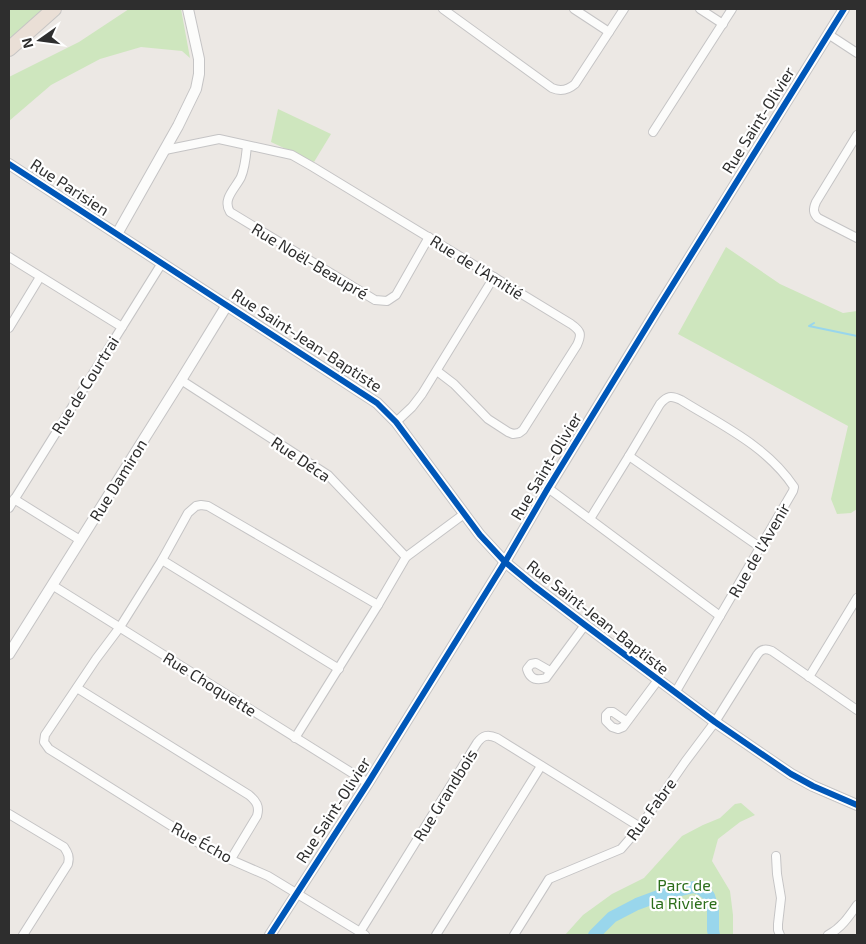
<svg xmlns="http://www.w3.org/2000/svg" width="866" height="944" font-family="'Exo 2',sans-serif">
  <rect width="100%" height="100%" fill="#ece8e4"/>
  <!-- green -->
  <g fill="#cee6be">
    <path d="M9 9H44L9 40Z"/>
    <path d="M129 9H181L190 58 182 51 141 47 100 59 51 85 9 121V77L79 42Z"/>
    <path d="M278 109 331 134 314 162 271 142Z"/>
    <path d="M726 247 780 284 843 313 857 311V509L851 513 837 514 831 499 848 426 678 334Z"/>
    <path d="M741 803 755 815 740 822 718 839 712 861 730 891 733 915V935H565L583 915 612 894 644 878 682 836 703 825 720 818 735 804Z"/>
  </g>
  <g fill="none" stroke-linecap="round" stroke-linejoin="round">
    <!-- stream -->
    <path stroke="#99d6ec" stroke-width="2" d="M814 323 809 326 857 336"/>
    <!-- river -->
    <path stroke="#99d6ec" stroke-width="12" d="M594 935 612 917 637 904 664 894 694 887 702 890 709 896 713 909V930L714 935"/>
    <!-- minor casing -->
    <g stroke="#c5c4c5" stroke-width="10">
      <g id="minor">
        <path d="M443 9 552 88C561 92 568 90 575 84L624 9"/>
        <path d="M574 9 609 32"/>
        <path d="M700 9 723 24"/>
        <path d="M828 34 857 53"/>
        <path d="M653 132 732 9"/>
        <path d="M857 135 816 202C813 209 813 213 818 218L857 238"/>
        <path d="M247 146C246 156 245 168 241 177 235 189 222 199 230 212L375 300 387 301 396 295 429 237"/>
        <path d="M165 150 219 139 292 155 313 167 571 324C581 331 582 334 577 345L523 430 519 433 513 434 508 432 488 419 454 384 437 371"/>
        <path d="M9 257 122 327"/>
        <path d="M9 328 40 277"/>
        <path d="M181 380 328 475 406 557"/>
        <path d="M396 422 412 407 422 394 494 277"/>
        <path d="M629 456 761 548"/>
        <path d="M548 488 720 616"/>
        <path d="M14 499 80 540"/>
        <path d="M9 508 162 263"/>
        <path d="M590 519 629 456 660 404C667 396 671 395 681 400 721 425 767 446 794 487L793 491 675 693"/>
        <path d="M162 560 339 669"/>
        <path d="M52 585 368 783"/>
        <path d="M550 671 536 663 531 664 527 669C530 679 536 681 546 678L585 625"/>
        <path d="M809 677 857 598"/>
        <path d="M77 688 249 795C256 801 260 806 257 816L231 859"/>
        <path d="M626 721 613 712H609L606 715V721L612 727 618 729 623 727 658 680"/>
        <path d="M295 738 378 605 406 557 464 514"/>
        <path d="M9 814 64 847C68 853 70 857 68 864L23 935"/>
        <path d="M776 856 777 874 781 898 778 924V930L780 935"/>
        <path d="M360 932 477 743C483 735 488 734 497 738L640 827"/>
        <path d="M365 935 268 876 213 852 49 749 44 742 45 735 96 659 120 627 162 560 188 513 196 506 201 505 208 506 378 605"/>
        <path d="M436 935 541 766"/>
        <path d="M514 935 549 879 621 849 640 827 685 762 715 722 757 655C761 649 765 648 772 651L857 710"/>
        <path d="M828 935C841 928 848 918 857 905"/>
      </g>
    </g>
    <!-- tertiary casing -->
    <g stroke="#c5c4c5" stroke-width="12">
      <g id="tertiary">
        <path d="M9 164 377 403 396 422 480 535 505 562 534 586 585 625 715 722 791 774 813 786 857 805"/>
        <path d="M117 234 178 126 196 89 199 74V59L188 9"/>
        <path d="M9 654 181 380 227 305"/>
        <path d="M270 935 368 783 505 562 548 488 657 310 844 9"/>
      </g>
    </g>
    <!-- motorway casing -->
    <g stroke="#c6c5c4" stroke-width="16">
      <path id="motorway" d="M9 49 54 9"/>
    </g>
    <!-- minor -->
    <use href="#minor" stroke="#fcfcfb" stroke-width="8"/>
    <!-- tertiary -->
    <use href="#tertiary" stroke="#fcfcfb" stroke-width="10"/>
    <!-- motorway -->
    <use href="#motorway" stroke="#eadfd6" stroke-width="14"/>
    <!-- cycleway casing -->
    <g stroke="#fff" stroke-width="9">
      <g id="cycleway">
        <path d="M9 164 377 403 396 422 480 535 505 562 534 586 585 625 715 722 791 774 813 786 857 805"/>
        <path d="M270 935 368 783 505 562 548 488 657 310 844 9"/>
      </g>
    </g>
    <!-- cycleway -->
    <use href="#cycleway" stroke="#0057b8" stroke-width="6"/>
  </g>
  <g text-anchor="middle" stroke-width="4.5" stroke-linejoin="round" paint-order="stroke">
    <!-- street labels -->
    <g font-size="16" fill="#2e2e2e" stroke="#fff">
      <text transform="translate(758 120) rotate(-58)" y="6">Rue Saint-Olivier</text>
      <text transform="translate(70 187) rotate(33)" y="6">Rue Parisien</text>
      <text transform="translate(310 261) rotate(31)" y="6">Rue Noël-Beaupré</text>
      <text transform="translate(477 267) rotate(32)" y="6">Rue de l'Amitié</text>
      <text transform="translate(307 340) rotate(33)" y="6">Rue Saint-Jean-Baptiste</text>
      <text transform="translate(85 385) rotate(-58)" y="6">Rue de Courtrai</text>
      <text transform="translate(301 459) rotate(34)" y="6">Rue Déca</text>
      <text transform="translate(546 466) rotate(-59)" y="6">Rue Saint-Olivier</text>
      <text transform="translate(118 480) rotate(-58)" y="6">Rue Damiron</text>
      <text transform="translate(759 550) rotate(-60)" y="6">Rue de l'Avenir</text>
      <text transform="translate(598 617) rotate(38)" y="6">Rue Saint-Jean-Baptiste</text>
      <text transform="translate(210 684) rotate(32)" y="6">Rue Choquette</text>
      <text transform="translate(445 795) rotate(-58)" y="6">Rue Grandbois</text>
      <text transform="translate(651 809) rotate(-54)" y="6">Rue Fabre</text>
      <text transform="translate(333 810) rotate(-57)" y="6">Rue Saint-Olivier</text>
      <text transform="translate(202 842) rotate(29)" y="6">Rue Écho</text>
    </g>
    <!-- park labels -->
    <g font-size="16" fill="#2c6e1b" stroke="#fff">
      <text x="684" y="891">Parc de<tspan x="684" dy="18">la Rivière</tspan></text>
    </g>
  </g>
  <!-- border -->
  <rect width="866" height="944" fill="none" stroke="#2e2e2e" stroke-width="20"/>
  <!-- north arrow -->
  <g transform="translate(40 40) rotate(256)" stroke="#ffffff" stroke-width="4" paint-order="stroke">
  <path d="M0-4L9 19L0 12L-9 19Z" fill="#2e2e2e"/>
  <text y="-8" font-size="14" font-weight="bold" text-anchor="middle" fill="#2e2e2e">N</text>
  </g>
</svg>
